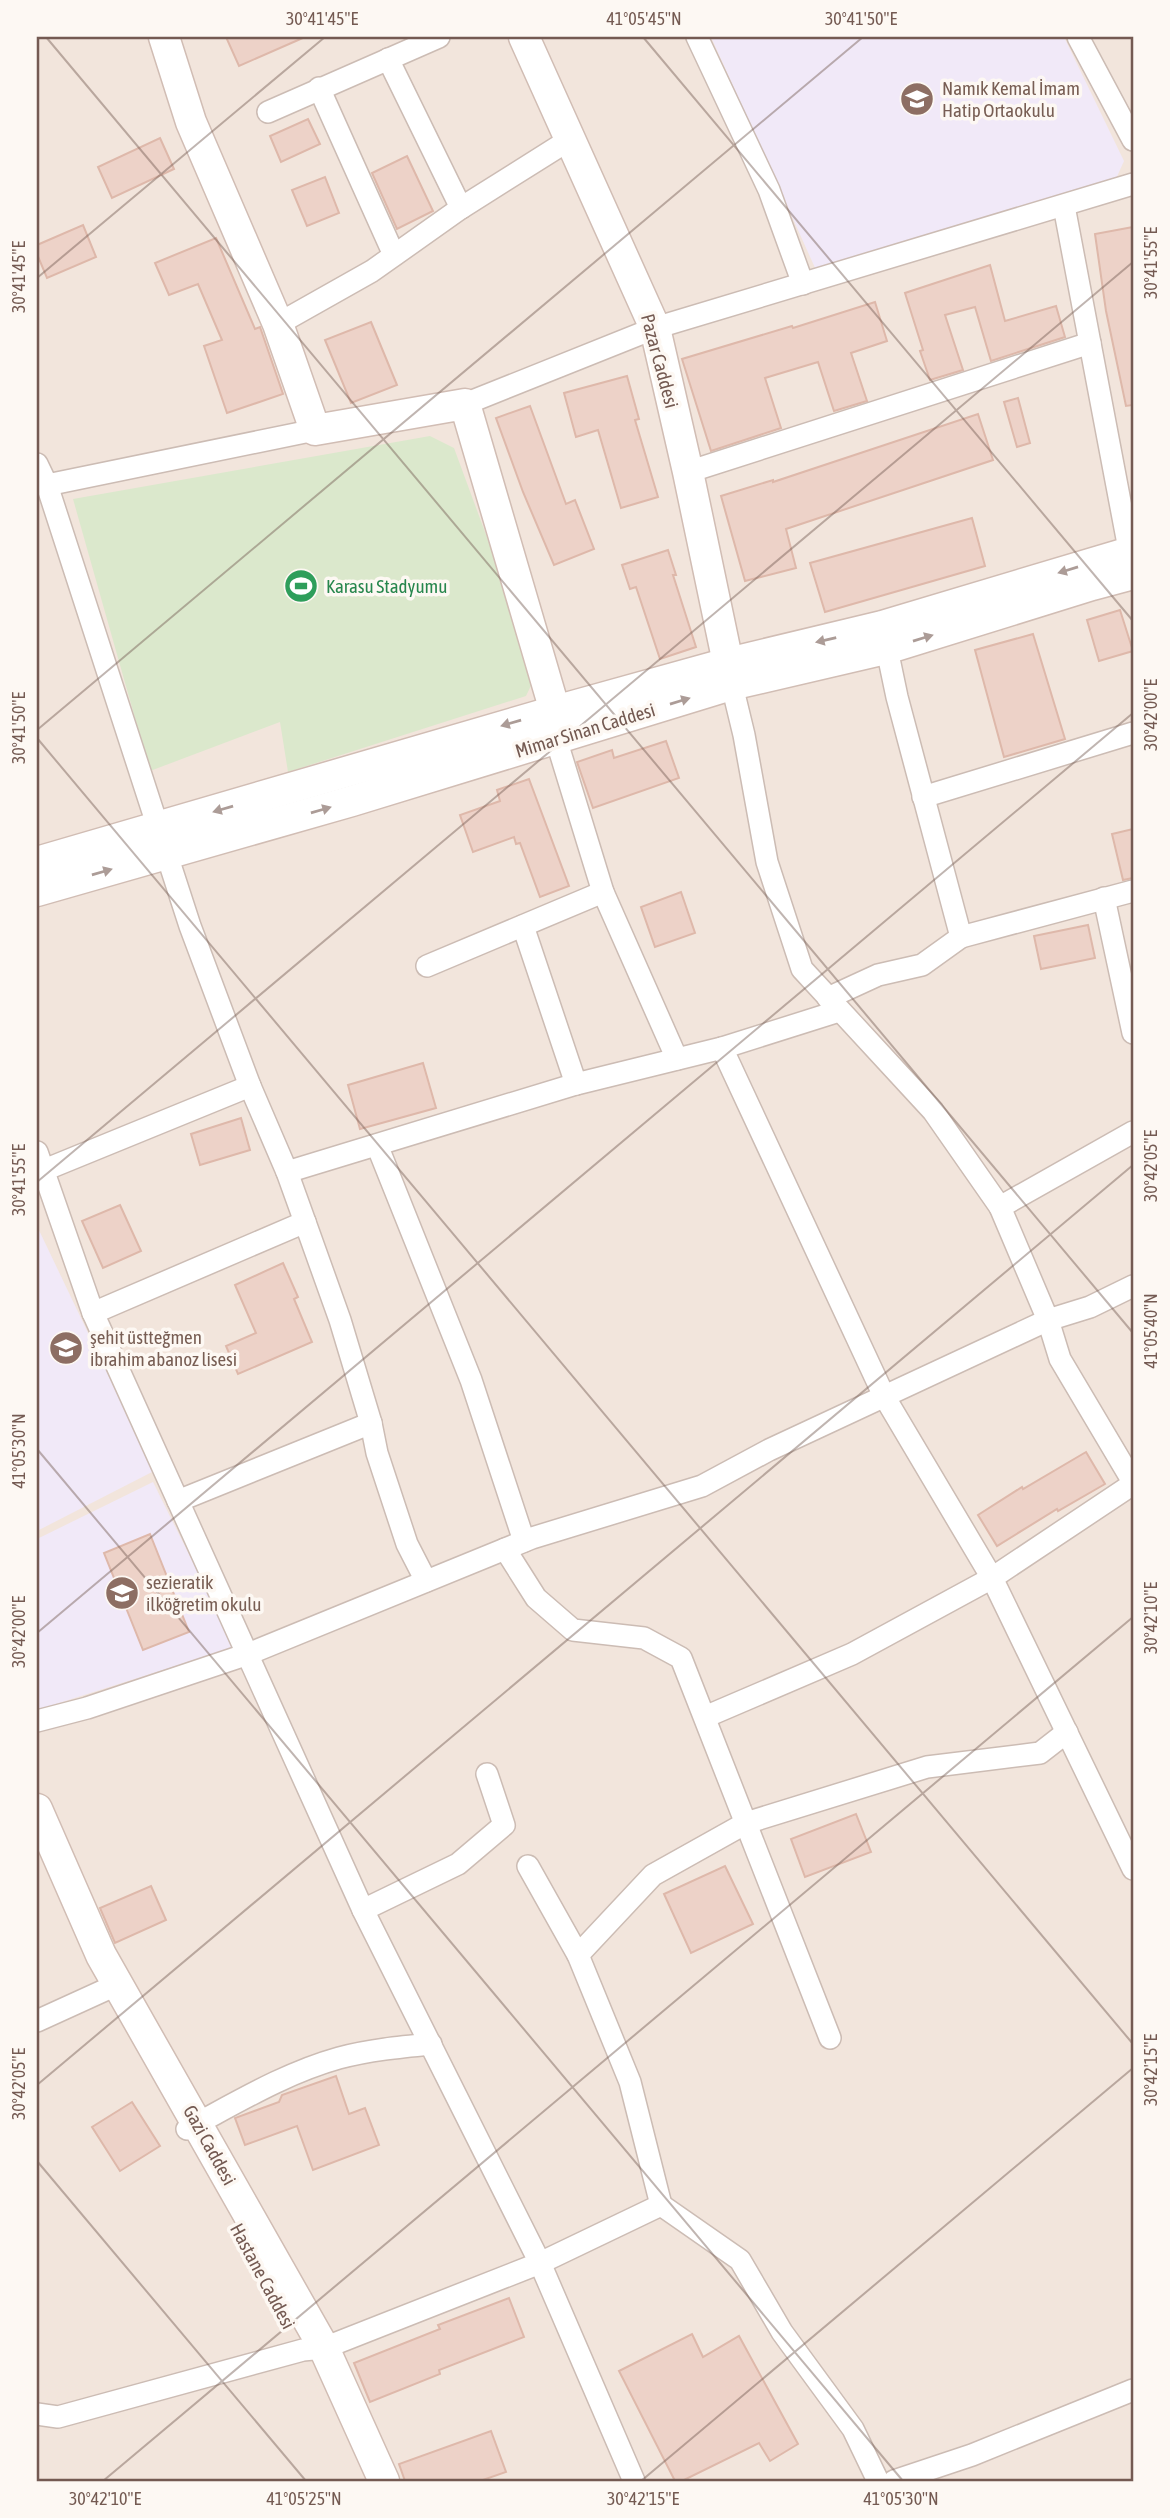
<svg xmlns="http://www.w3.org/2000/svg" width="1170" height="2518" font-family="'Asap Condensed',sans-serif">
  <rect width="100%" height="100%" fill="#fbf4ed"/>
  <!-- residential -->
  <rect fill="#f2e5dc" x="37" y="37" width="1096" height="2444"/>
  <!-- education -->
  <g fill="#f1e9f8">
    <path d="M711 37H1064L1124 161 1115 181 816 270Z"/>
    <path d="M37 1226 154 1471 37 1531Z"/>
    <path d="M153 1482 235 1647 37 1710V1539Z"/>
  </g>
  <!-- green -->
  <path fill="#dbe8cc" d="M430 436 454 448 537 673 526 696 288 772 280 722 150 771 73 499Z"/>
  <!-- building -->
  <g fill="#edd2c8" stroke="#deb8aa" stroke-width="2">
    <path d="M226 37H305L239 66Z"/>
    <path d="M308 119 320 144 281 162 270 136Z"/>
    <path d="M160 138 174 169 112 198 98 167Z"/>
    <path d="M407 156 433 211 397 229 372 173Z"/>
    <path d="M325 177 339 213 307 226 292 190Z"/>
    <path d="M83 225 96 257 47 278 37 254V245Z"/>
    <path d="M1133 227V405L1126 406 1106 311 1095 234Z"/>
    <path d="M216 238 255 329 260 327 283 394 227 413 204 346 222 340 198 284 169 295 155 263Z"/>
    <path d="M990 265 1005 321 1056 306 1065 337 991 361 975 307 945 315 963 370 930 380 920 351 923 350 905 293Z"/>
    <path d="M875 302 887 341 851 353 867 401 834 411 818 362 765 378 781 428 711 451 682 359 792 326 793 328Z"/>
    <path d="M371 322 397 385 351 403 325 340Z"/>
    <path d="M627 376 639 419 635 420 658 497 621 508 598 430 576 437 564 393Z"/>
    <path d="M1018 398 1030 443 1017 447 1004 402Z"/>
    <path d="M530 406 566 504 575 500 594 549 554 565 523 492 496 418Z"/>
    <path d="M978 414 993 460 786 529 796 568 745 581 721 496 773 480V482Z"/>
    <path d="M972 518 985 566 825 612 810 563Z"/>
    <path d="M668 550 676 575H673L696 647 660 659 636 587 630 589 622 565Z"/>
    <path d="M1120 610 1133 651 1099 661 1087 620Z"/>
    <path d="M1033 634 1065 739 1004 757 975 650Z"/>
    <path d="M666 741 679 778 593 808 577 762 612 750 614 758Z"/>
    <path d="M529 779 569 886 540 897 520 843 516 844 514 837 473 852 460 815 500 801 497 790Z"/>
    <path d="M1133 829V878L1123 880 1112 834Z"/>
    <path d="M681 892 695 933 655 947 641 907Z"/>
    <path d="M1088 925 1095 958 1041 969 1034 936Z"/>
    <path d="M423 1063 436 1108 360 1129 348 1085Z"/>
    <path d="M241 1118 250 1150 200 1165 191 1134Z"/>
    <path d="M120 1205 141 1251 103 1268 82 1221Z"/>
    <path d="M283 1263 298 1297 294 1299 312 1342 238 1374 226 1346 256 1333 235 1285Z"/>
    <path d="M1086 1452 1105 1484 1058 1511 1057 1509 997 1546 978 1515 1022 1487 1023 1489Z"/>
    <path d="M150 1534 189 1632 143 1650 104 1553Z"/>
    <path d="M856 1814 871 1852 805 1877 791 1839Z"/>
    <path d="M725 1866 753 1924 691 1953 664 1894Z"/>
    <path d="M151 1886 166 1920 115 1943 100 1908Z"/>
    <path d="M336 2076 349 2114 365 2108 379 2145 313 2170 297 2126 245 2145 235 2118 279 2102 282 2095Z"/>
    <path d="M132 2102 160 2146 120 2171 92 2127Z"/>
    <path d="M509 2298 524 2337 439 2370 440 2374 370 2402 354 2363 440 2329 438 2325Z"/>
    <path d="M692 2334 703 2357 739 2336 798 2444 770 2461 759 2443 682 2481H675L619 2371Z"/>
    <path d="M491 2431 506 2472 480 2481H405L399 2464Z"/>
  </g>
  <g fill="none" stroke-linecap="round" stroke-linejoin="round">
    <!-- street casing -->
    <g stroke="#ccbcb4" stroke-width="24">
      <g id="street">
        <path d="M697 37 769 190 803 284"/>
        <path d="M1078 37 1133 140"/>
        <path d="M388 59 461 208"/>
        <path d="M319 88 394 255"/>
        <path d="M268 112 439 37"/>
        <path d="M1064 206 1132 565"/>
        <path d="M278 324 372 271 461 208 569 140"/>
        <path d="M465 404 655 328 1133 184"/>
        <path d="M37 464 47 485 190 926 250 1086 287 1172 305 1222 340 1320 371 1423 377 1453 407 1544 426 1581"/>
        <path d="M688 472 1090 343"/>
        <path d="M47 485 315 430"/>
        <path d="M556 739 603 892 677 1059"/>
        <path d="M923 797 1133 733"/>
        <path d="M1104 898 1133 1033"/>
        <path d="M523 926 576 1084"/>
        <path d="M961 937 1133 891"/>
        <path d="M427 966 603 892"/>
        <path d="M828 998 878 975 922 965 961 937 897 697 884 635"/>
        <path d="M722 1048 884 1396 992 1578 1133 1869"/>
        <path d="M377 1145 471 1380 524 1541"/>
        <path d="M37 1152 93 1313 363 1910 540 2263 634 2481"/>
        <path d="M287 1172 576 1084 722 1048 839 1011"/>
        <path d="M37 1173 250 1086"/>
        <path d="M1000 1207 1133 1132"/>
        <path d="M1133 1286 1090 1307 1048 1320 1060 1359 1133 1482"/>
        <path d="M93 1313 305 1222"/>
        <path d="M178 1501 371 1423"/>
        <path d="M505 1549 536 1598 573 1630 644 1638 681 1658 830 2038"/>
        <path d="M705 1717 852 1654 992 1578 1133 1484"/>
        <path d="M37 1721 87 1708 248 1654 532 1538 702 1486 769 1450 1048 1320 1000 1207 933 1111 802 969 767 862 744 735 729 673"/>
        <path d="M528 1866 578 1955 630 2082 661 2205"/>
        <path d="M363 1910 458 1864 504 1825 487 1774"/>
        <path d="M578 1955 653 1875 746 1823 927 1767 1040 1753 1067 1732"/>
        <path d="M37 2021 105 1990"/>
        <path d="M187 2129C236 2103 285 2073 339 2058 369 2050 400 2047 431 2044"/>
        <path d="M37 2414 58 2417 303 2350 324 2348 540 2263 661 2205 740 2260 782 2332 853 2429 878 2481"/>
        <path d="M894 2481 972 2455 1133 2390"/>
      </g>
    </g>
    <!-- secondary casing -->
    <g stroke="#d1bdb4" stroke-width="33">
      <g id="secondary">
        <path d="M164 37 191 122 278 324 315 430 465 404 555 711 556 731"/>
        <path d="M524 37 655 328 688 472 728 663"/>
        <path d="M37 862 555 711 728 663 882 626 1133 551"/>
        <path d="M37 891 352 801 731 685 886 649 1092 585 1133 574"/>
        <path d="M37 1809 101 1955 324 2348 384 2481"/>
      </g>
    </g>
    <!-- street -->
    <use href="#street" stroke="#fff" stroke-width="21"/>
    <!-- secondary -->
    <use href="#secondary" stroke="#fff" stroke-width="30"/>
  </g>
  <!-- one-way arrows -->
  <defs><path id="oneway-solid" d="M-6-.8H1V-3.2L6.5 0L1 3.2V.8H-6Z" transform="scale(1.75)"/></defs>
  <g fill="#ac9c97">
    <use href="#oneway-solid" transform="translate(1068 570) rotate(163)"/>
    <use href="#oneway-solid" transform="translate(923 638) rotate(-17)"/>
    <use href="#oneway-solid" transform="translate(826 640) rotate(167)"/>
    <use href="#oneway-solid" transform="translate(680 701) rotate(-17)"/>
    <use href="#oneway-solid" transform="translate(511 723) rotate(164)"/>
    <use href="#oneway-solid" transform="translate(223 809) rotate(164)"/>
    <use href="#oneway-solid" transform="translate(321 810) rotate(-16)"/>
    <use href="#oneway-solid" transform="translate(102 872) rotate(-16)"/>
  </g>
  <!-- ticks -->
  <path fill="none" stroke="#745a52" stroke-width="2" stroke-opacity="0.45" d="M46 37 1133 1333M643 37 1133 621M37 278 325 37M37 730 863 37M37 738 1133 2044M37 1182 1133 262M37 1449 903 2481M37 1633 1133 713M37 2085 1133 1165M37 2161 306 2481M103 2481 1133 1617M641 2481 1133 2068"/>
  <!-- icons -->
  <defs>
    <g id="school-disc" transform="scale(1.75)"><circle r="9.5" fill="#8d6e63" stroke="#fdf8f3"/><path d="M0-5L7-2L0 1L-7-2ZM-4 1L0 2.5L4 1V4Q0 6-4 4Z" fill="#fff"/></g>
    <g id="stadium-disc" transform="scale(1.75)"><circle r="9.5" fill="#2e9e5b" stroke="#fdf8f3"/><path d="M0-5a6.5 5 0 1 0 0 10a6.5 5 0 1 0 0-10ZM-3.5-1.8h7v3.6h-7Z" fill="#fff"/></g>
  </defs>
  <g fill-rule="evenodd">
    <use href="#school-disc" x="917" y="99"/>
    <use href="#stadium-disc" x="301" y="586"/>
    <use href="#school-disc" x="66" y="1348"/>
    <use href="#school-disc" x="122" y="1593"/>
  </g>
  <g text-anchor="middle" stroke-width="7" stroke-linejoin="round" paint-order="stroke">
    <!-- education labels -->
    <g font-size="19" fill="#785e54" stroke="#fdf8f3" text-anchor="start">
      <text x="942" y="95">Namık Kemal İmam<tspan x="942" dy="22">Hatip Ortaokulu</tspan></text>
      <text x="90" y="1344">şehit üstteğmen<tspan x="90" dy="22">ibrahim abanoz lisesi</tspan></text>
      <text x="146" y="1589">sezieratik<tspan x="146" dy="22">ilköğretim okulu</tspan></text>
    </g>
    <!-- street labels -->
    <g font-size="19" fill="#745a52" stroke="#fdf8f3">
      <text transform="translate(660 361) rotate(75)" y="7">Pazar Caddesi</text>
      <text transform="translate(585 730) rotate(-17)" y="7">Mimar Sinan Caddesi</text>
      <text transform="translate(210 2145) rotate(61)" y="7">Gazi Caddesi</text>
      <text transform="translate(263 2276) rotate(62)" y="7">Hastane Caddesi</text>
    </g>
    <!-- leisure labels -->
    <g font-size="19" fill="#27864d" stroke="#fdf8f3" text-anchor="start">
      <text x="326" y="593">Karasu Stadyumu</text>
    </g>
  </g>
  <!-- border -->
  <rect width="1170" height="2518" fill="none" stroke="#fdf8f3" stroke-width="77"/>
  <rect x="38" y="38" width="1094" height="2442" fill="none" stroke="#745a52" stroke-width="2.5"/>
  <g font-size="18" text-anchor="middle" fill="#745a52">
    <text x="322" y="25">30°41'45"E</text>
    <text x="644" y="25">41°05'45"N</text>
    <text x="861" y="25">30°41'50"E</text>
    <text transform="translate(1151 263) rotate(-90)" y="6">30°41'55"E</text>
    <text transform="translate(19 277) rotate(-90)" y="6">30°41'45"E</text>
    <text transform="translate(1151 715) rotate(-90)" y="6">30°42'00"E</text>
    <text transform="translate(19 728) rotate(-90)" y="6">30°41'50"E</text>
    <text transform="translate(1151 1166) rotate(-90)" y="6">30°42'05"E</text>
    <text transform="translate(19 1180) rotate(-90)" y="6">30°41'55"E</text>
    <text transform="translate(1151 1331) rotate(-90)" y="6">41°05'40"N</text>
    <text transform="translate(19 1451) rotate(-90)" y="6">41°05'30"N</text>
    <text transform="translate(1151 1618) rotate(-90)" y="6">30°42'10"E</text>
    <text transform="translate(19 1632) rotate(-90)" y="6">30°42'00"E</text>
    <text transform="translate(1151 2070) rotate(-90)" y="6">30°42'15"E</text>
    <text transform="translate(19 2084) rotate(-90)" y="6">30°42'05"E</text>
    <text x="105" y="2505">30°42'10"E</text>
    <text x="304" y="2505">41°05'25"N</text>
    <text x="643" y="2505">30°42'15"E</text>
    <text x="901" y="2505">41°05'30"N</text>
  </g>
</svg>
